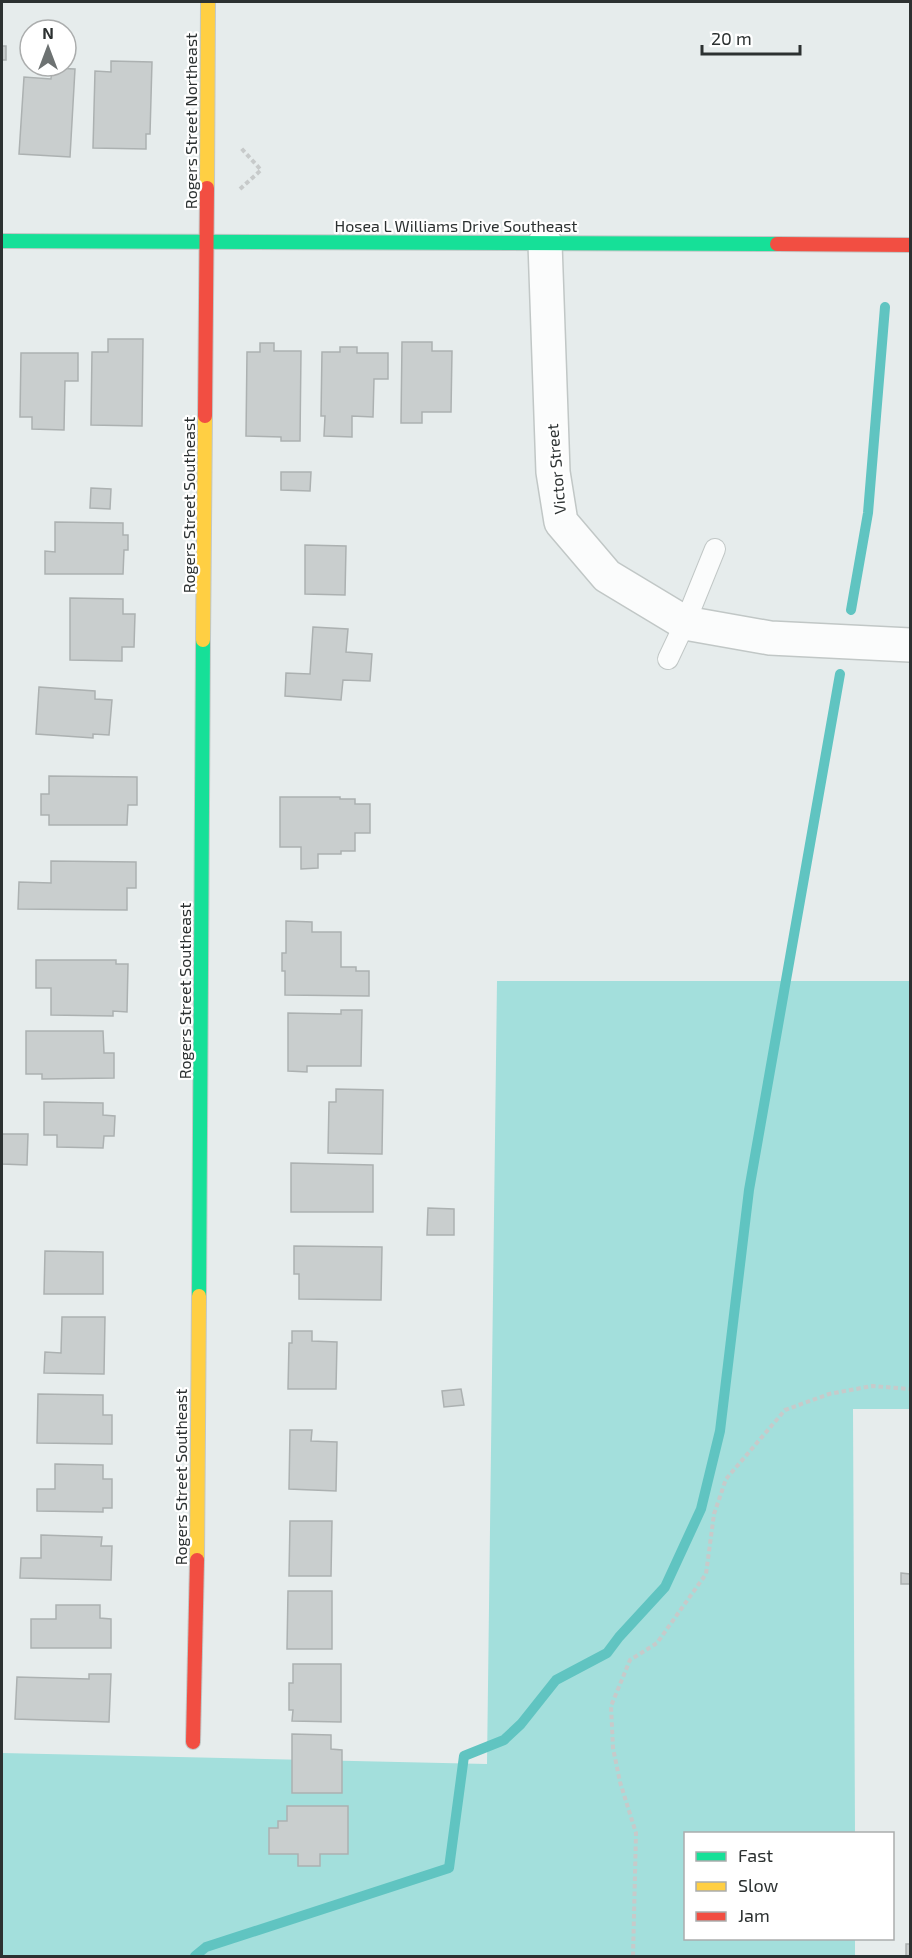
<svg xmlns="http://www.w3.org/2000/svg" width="912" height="1958" font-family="'Exo 2',sans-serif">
  <rect width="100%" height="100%" fill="#e6ecec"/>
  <!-- green -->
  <path fill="#a3dfdc" d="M497 981H910V1409H853L855 1833 686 1834V1938L855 1939V1956H2V1753L487 1764Z"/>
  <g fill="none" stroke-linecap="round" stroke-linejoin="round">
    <!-- stream -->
    <g stroke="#60c4c1" stroke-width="10">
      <path d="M851 610 868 513 885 307"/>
      <path d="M195 1956 206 1947 449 1868 464 1756 504 1740 521 1724 556 1680 607 1653 619 1637 665 1587 701 1509 720 1431 749 1190 840 674"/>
    </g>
  </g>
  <!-- building -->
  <g fill="#c9cece" stroke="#acb1b1" stroke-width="1.5">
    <rect x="2" y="46" width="4" height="14"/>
    <path d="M111 61 152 62 150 134H146V149L93 148 95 71 111 72Z"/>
    <path d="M52 68 75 69 70 157 19 154 24 77 51 79Z"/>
    <path d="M108 339H143L142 426 91 425 92 352H108Z"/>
    <path d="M402 342H432V351H452L451 412H422V423H401Z"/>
    <path d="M260 343H274V351H301L300 441H281V437L246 436 247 352H260Z"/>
    <path d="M340 347H357V353H388V379H374L373 417 352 416V437L324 436 325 416H321L322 352H340Z"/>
    <path d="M21 353H78V381H65L64 430 32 429V417H20Z"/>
    <path d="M281 472H311L310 491 281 490Z"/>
    <path d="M91 488 111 489 110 509 90 508Z"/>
    <path d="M55 522 123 523V535H128V550H124L123 574H45V551L55 552Z"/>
    <path d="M305 545 346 546 345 595 305 594Z"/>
    <path d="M70 598 123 599V614H135L134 647H122V661L70 660Z"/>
    <path d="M313 627 348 629 346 652 372 654 370 681 343 680 341 700 285 696 286 673 310 674Z"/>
    <path d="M39 687 95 691V699L112 700 109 735 93 734V738L36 734Z"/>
    <path d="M49 776 137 777V805H128L127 825H49V815H41V794H49Z"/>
    <path d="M280 797H340V799H355V804H370V833H355V851H341V854H318V868L301 869V847H280Z"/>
    <path d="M51 861 136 862V888H127V910L18 909 19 882 51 883Z"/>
    <path d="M286 921 312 922V932H341V967H356V971H369V996L285 995V971H282V953H286Z"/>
    <path d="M36 960H116V964H128L127 1012 113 1011V1016L51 1015V988H36Z"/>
    <path d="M341 1010H362L361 1066H307V1072L288 1071V1013L341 1014Z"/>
    <path d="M26 1031H103L104 1053H114V1078L42 1079V1074H26Z"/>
    <path d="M336 1089 383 1090 382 1154 328 1153 329 1102H336Z"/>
    <path d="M44 1102 103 1103V1115L115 1116 114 1136H104L103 1148 57 1147V1135H44Z"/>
    <path d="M2 1134H28L27 1165 2 1164Z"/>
    <path d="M291 1163 373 1165V1212H291Z"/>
    <path d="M428 1208 454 1209V1235H427Z"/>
    <path d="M294 1246 382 1247 381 1300 299 1299V1274H294Z"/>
    <path d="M45 1251 103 1252V1294H44Z"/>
    <path d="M62 1317H105L104 1374 44 1373 45 1352 61 1353Z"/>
    <path d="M292 1331H312V1341L337 1342 336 1389H288L289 1343H292Z"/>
    <path d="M461 1389 464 1405 444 1407 442 1391Z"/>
    <path d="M38 1394 103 1395V1415H112V1444L37 1443Z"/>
    <path d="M290 1430H312L311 1441 337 1442 336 1491 289 1489Z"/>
    <path d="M55 1464 103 1465V1479H112V1508H103V1512L37 1511V1489H55Z"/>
    <path d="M290 1521H332L331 1576H289Z"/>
    <path d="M41 1535 102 1537 101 1546H112L111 1580 20 1578 21 1558H41Z"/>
    <path d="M901 1573 910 1574V1584H901Z"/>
    <path d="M288 1591H332V1649H287Z"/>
    <path d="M56 1605H100V1618L111 1619V1648H31V1619H56Z"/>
    <path d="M293 1664H341V1722L292 1721 293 1710H289V1683H293Z"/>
    <path d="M89 1674H111L109 1722 15 1719 17 1677 89 1679Z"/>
    <path d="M292 1734 331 1735V1749L342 1750V1793H292Z"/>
    <path d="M287 1806H348V1854H320V1866H298V1854H269V1828H278V1821H287Z"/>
    <rect x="906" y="1944" width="4" height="12"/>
  </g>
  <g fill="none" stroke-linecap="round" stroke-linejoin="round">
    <!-- lane casing -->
    <g stroke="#c1c7c6" stroke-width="22">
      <path id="lane" d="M668 659 685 623 715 549"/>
    </g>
    <!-- street casing -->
    <g stroke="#c1c7c6" stroke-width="36">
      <path id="street" d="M545 243 553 472 561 522 607 576 685 623 770 638 910 645"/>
    </g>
    <!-- fast casing -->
    <g stroke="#c1c7c6" stroke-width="16">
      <g id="fast">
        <path d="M2 241 777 244"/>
        <path d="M199 1296 203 640"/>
      </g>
    </g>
    <!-- slow casing -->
    <g stroke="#c1c7c6" stroke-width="16">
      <g id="slow">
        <path d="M207 188 208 2"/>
        <path d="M203 640 205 416"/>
        <path d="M197 1560 199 1296"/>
      </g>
    </g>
    <!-- jam casing -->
    <g stroke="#c1c7c6" stroke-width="16">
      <g id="jam">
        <path d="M777 244 910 245"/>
        <path d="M205 416 207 188"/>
        <path d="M193 1742 197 1560"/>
      </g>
    </g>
    <!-- path -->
    <g stroke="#c7caca" stroke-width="4" stroke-dasharray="4.5 3" stroke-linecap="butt">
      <path d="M240 189 261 170 241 148"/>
      <path d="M633 1956 636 1833 620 1782 613 1748 611 1706 630 1660 657 1643 706 1574 714 1514 726 1479 785 1410 829 1394 872 1386 910 1389"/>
    </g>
    <!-- lane -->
    <use href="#lane" stroke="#fbfcfc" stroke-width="20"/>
    <!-- street -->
    <use href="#street" stroke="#fbfcfc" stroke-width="33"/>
    <!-- fast -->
    <use href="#fast" stroke="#16e098" stroke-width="14"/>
    <!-- slow -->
    <use href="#slow" stroke="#ffcf43" stroke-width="14"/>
    <!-- jam -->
    <use href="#jam" stroke="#f24e42" stroke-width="14"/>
  </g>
  <g text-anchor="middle" stroke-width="4.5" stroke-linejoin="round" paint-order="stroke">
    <!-- street labels -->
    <g font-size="16" fill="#2c3131" stroke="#fff">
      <text transform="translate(191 121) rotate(-90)" y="6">Rogers Street Northeast</text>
      <text x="456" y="232">Hosea L Williams Drive Southeast</text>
      <text transform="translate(556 469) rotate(-95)" y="6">Victor Street</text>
      <text transform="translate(189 505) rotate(-90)" y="6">Rogers Street Southeast</text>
      <text transform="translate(185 991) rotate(-90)" y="6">Rogers Street Southeast</text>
      <text transform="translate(181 1477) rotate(-90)" y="6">Rogers Street Southeast</text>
    </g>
  </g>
  <!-- border -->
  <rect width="912" height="1958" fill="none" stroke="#2c3131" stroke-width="6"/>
  <!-- legend -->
  <rect x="684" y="1832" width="210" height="108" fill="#ffffff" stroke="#abadad" stroke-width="1.5"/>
  <rect x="696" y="1852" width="30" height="9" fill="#16e098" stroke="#abadad" stroke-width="1.5"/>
  <text x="738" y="1862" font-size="18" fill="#2c3131">Fast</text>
  <rect x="696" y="1882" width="30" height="9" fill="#ffcf43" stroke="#abadad" stroke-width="1.5"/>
  <text x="738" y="1892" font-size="18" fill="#2c3131">Slow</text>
  <rect x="696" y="1912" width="30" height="9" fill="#f24e42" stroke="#abadad" stroke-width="1.5"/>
  <text x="738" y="1922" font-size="18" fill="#2c3131">Jam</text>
  <!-- north arrow -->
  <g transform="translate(48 48)"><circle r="28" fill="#ffffff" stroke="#abadad" stroke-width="1.5"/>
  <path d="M0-4.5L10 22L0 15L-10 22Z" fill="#6d7272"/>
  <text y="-9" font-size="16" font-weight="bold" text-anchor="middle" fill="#2c3131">N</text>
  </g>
  <!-- scale -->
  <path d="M702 45v9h98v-9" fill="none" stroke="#2c3131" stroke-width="3"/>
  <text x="711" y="45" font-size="18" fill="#2c3131" stroke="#ffffff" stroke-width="4.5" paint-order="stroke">20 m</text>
</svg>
